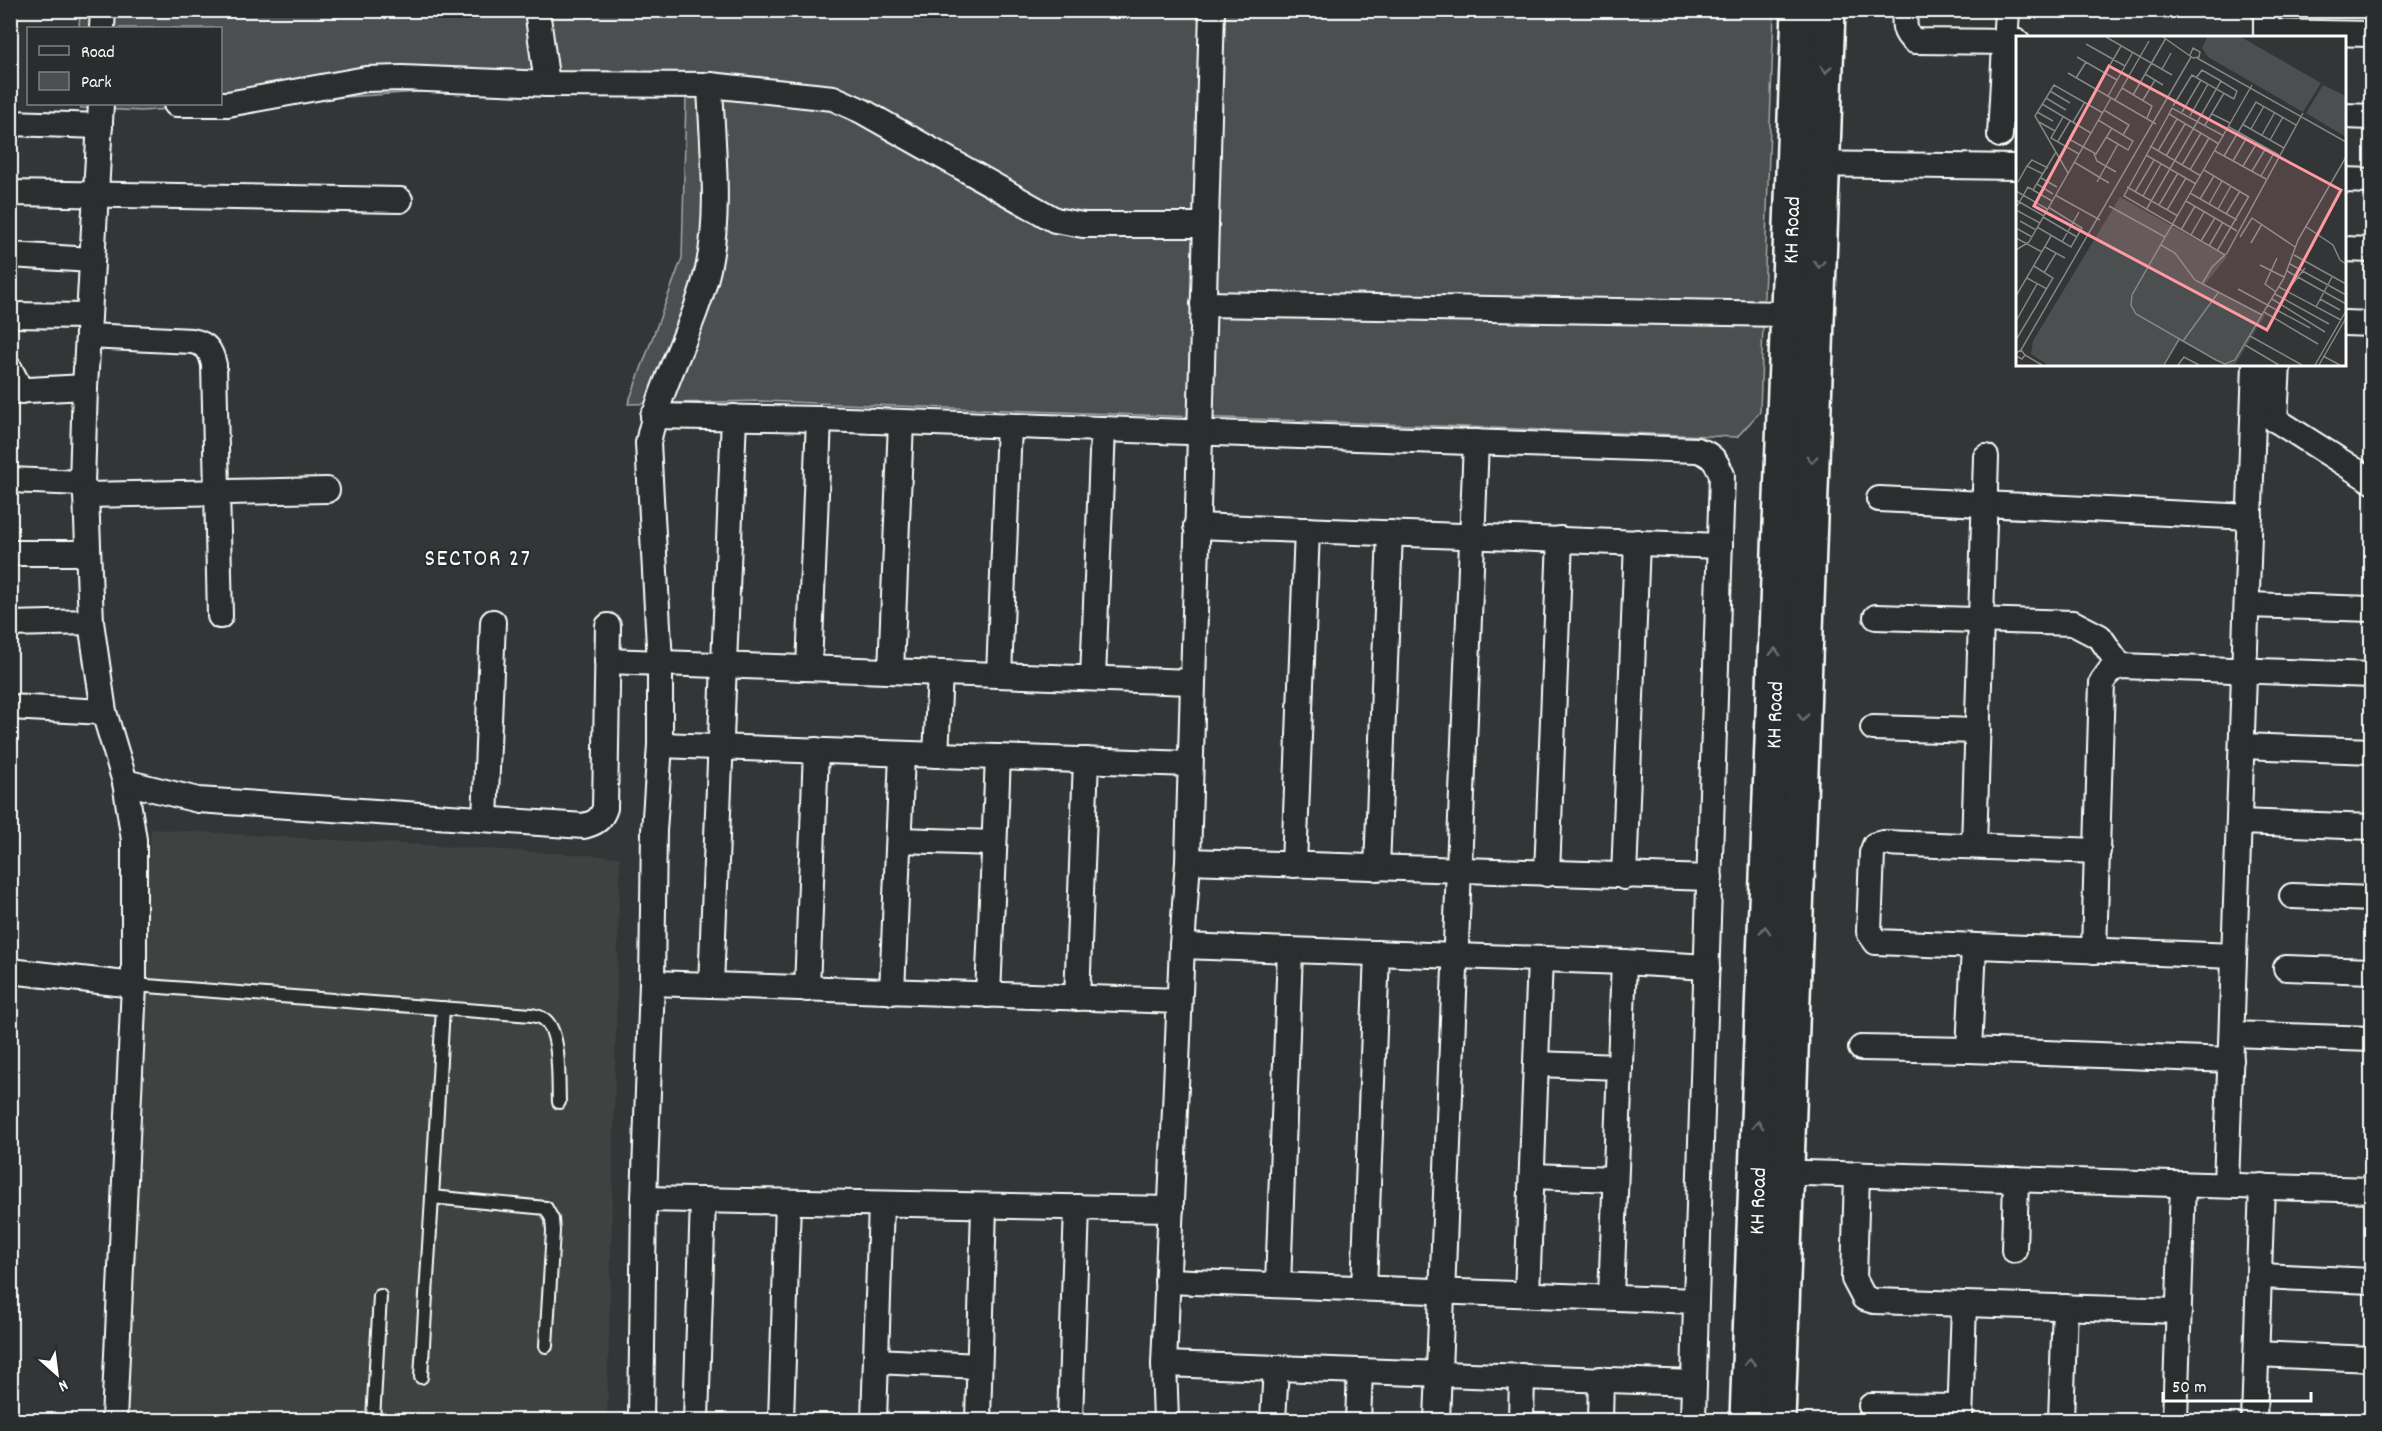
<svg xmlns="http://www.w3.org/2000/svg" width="2382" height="1431" font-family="Dekko,sans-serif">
  <rect width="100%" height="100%" fill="#333536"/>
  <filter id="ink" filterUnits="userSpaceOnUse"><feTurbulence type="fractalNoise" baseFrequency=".0167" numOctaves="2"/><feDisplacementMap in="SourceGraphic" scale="12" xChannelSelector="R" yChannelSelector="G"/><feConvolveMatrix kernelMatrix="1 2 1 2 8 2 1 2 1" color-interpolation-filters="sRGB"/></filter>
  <g filter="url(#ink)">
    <!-- built -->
    <path fill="#404243" d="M151 829 620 857 607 1420H107Z"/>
    <!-- green -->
    <path fill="#4c4f50" stroke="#a6a7a8" stroke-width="1.5" d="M80 10 1774 11 1760 412 1737 437 761 401 628 404 682 258 686 97 433 91 141 111 81 108 80 104H220V28H79Z"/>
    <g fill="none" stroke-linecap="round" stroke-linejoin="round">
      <!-- service casing -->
      <g stroke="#fff" stroke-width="16">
        <g id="service">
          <path d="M134 985 532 1015C536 1016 542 1017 545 1020 561 1033 558 1082 559 1102"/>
          <path d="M443 1008 432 1197 546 1208 552 1219 553 1231 546 1346"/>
          <path d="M421 1377 432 1197"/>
          <path d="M373 1420 380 1296"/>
        </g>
      </g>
      <!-- minor casing -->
      <g stroke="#fff" stroke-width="28">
        <g id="minor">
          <path d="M537 10 547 84"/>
          <path d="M1905 10C1904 24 1903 32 1914 41L2018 42"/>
          <path d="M102 28 103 10"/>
          <path d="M2266 32 2372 34"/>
          <path d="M2266 38V10"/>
          <path d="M101 104 85 387 82 483 86 495 91 622 104 712 125 782 134 840V985L114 1420"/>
          <path d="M176 104H228L366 79 402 78 547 84 710 85 833 98 862 111 1055 220 1083 225H1205"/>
          <path d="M2344 116 2372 117"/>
          <path d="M10 123 100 126"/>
          <path d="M2000 135 2007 10"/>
          <path d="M1807 164 2018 167"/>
          <path d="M2344 180 2372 181"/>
          <path d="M10 193 400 200"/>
          <path d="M2344 249 2372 250"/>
          <path d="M10 255 92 260"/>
          <path d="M1203 304 1787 314"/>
          <path d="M10 315 89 316"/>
          <path d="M2344 323 2372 324"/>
          <path d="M88 336 192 341C207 344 211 351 214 365L220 616"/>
          <path d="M10 369 21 391"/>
          <path d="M10 391 85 387"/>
          <path d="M2254 406 2372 481"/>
          <path d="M653 416 819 419 1697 450C1712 454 1716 461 1722 475L1696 1301"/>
          <path d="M2275 420 2278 364"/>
          <path d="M10 480 82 483"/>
          <path d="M86 495 327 490"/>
          <path d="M1879 499 2250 517"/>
          <path d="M1196 526 1720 546"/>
          <path d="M10 553H87"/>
          <path d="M2247 605 2372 609"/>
          <path d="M1876 617 2073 623 2100 637 2120 666"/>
          <path d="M10 624 91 622"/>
          <path d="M607 661 1192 682"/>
          <path d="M809 668 819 419"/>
          <path d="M891 671 901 422"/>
          <path d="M999 675 1009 426"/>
          <path d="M1093 678 1103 429"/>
          <path d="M10 707 104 712"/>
          <path d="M1873 728 1978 731"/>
          <path d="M660 745 1190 764"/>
          <path d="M2242 746 2372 751"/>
          <path d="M936 755 940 673"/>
          <path d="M125 782 198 800 584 826C595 823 601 820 605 808L608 626"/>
          <path d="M485 819 493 622"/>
          <path d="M2239 822 2372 827"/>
          <path d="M899 840 994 843"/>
          <path d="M1974 846 1986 457"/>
          <path d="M2098 851 1883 843 1875 845 1872 853 1869 932 1876 942 2234 956"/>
          <path d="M1188 861 1710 878"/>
          <path d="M1294 865 1307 530"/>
          <path d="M1377 868 1390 533"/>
          <path d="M1547 874 1560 539"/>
          <path d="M1624 877 1637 542"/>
          <path d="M2292 896 2372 899"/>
          <path d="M1182 946 1624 962 1707 967"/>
          <path d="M1974 947 1969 1050 2231 1060"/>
          <path d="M2094 951 2102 682 2110 671 2120 666 2372 675"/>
          <path d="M2286 968 2372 971"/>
          <path d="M10 971 134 985"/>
          <path d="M652 983 1179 1001"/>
          <path d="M711 985 734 417"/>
          <path d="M807 989 816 750"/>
          <path d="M892 992 902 755"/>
          <path d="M988 995 998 757"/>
          <path d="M1077 998 1086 760"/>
          <path d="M2232 1034 2372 1039"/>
          <path d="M1861 1048 1969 1050"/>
          <path d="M1536 1064 1620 1067"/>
          <path d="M1771 1172 2372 1190"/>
          <path d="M1857 1174 1854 1279 1864 1298 1874 1301 2179 1311"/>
          <path d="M1532 1176 1615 1179"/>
          <path d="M2226 1185 2255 364"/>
          <path d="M644 1199 1171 1209"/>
          <path d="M2014 1250 2016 1179"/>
          <path d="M2259 1276 2372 1281"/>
          <path d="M1278 1285 1290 950"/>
          <path d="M1364 1288 1377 953"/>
          <path d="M1527 1294 1540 959"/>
          <path d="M1611 1297 1624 962"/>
          <path d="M2257 1354 2372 1359"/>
          <path d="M876 1361 979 1366"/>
          <path d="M1164 1364 1694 1383 1696 1301 1167 1281"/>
          <path d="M1871 1406 1960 1407"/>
          <path d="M641 1420 644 1199 652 983 654 831 660 745V663L648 443C660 382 694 329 708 269 721 210 712 145 710 85"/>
          <path d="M696 1420 703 1200"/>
          <path d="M781 1420 788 1202"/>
          <path d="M874 1420 881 1204"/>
          <path d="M978 1420 984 1206"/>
          <path d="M1070 1420 1077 1207"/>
          <path d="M1166 1420 1164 1364 1182 946 1188 861 1212 10"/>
          <path d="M1273 1420 1276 1368"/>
          <path d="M1358 1420 1360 1371"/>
          <path d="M1437 1420 1476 442"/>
          <path d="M1521 1420 1522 1376"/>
          <path d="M1600 1420 1601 1379"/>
          <path d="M1693 1420 1694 1383"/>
          <path d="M1960 1420 1964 1305"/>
          <path d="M2061 1420 2065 1307"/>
          <path d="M2175 1420 2183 1184"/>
          <path d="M2254 1420 2262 1186"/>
        </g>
      </g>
      <!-- secondary casing -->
      <g stroke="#fff" stroke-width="38">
        <g id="secondary">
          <path d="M1747 1420 1799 10"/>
          <path d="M1778 1420 1828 10"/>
        </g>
      </g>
      <!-- service -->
      <use href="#service" stroke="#2a2d2e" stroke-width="12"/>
      <!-- minor -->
      <use href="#minor" stroke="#2a2d2e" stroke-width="24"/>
      <!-- secondary -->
      <use href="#secondary" stroke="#2a2d2e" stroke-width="33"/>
    </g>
    <!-- one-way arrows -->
    <defs><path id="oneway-chevron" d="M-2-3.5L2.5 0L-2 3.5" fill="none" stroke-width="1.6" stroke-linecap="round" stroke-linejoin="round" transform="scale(1.5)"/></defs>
    <g stroke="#6a6c6d">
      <use href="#oneway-chevron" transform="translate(1826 69) rotate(92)"/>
      <use href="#oneway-chevron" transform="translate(1819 264) rotate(92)"/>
      <use href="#oneway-chevron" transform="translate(1812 459) rotate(92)"/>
      <use href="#oneway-chevron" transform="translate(1775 652) rotate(-88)"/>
      <use href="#oneway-chevron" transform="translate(1803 717) rotate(92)"/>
      <use href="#oneway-chevron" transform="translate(1765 930) rotate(-88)"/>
      <use href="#oneway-chevron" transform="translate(1758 1125) rotate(-88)"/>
      <use href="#oneway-chevron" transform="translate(1750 1362) rotate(-88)"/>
    </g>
  </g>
  <g text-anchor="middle" stroke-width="4.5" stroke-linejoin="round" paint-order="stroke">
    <!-- street labels -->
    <g font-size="22" fill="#fff" stroke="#2a2d2e">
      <text transform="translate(1790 230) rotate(-88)" y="8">KH Road</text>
      <text transform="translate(1773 715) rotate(-88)" y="8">KH Road</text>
      <text transform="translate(1756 1201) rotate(-88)" y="8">KH Road</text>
    </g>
    <!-- neighbourhood labels -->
    <g font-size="24" letter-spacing="1.5" fill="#fff" stroke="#2a2d2e">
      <text x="478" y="565">SECTOR 27</text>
    </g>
  </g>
  <!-- overview -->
  <g transform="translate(2016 36)">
    <rect width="330" height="330" fill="#333536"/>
    <path d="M191 1H225L305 47 287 76 192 21 186 12ZM307 49 330 60V101L290 77ZM104 161 211 221 189 248 249 279 219 329H210L164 305 148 329H32L15 318 17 305Z" fill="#4c4f50"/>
    <path fill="none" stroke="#858686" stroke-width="1.5" d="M90 1 156 39M147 1 177 22 183 21 184 16 177 12 174 19M70 8 109 30M61 21 101 44M181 22 330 106M146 33 155 17M52 37 140 88M129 38 147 49M60 42 70 26M180 42 186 34 205 45M236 49 116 259 115 269 120 278 200 324 209 328 219 324 268 242 282 204 330 121M106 52 136 70 131 82M80 53 105 10M34 55 54 67M117 59 150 2M92 60 117 16M30 62 50 74M99 64 133 5M127 64 139 44M26 68 75 97M157 70 176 39 218 63M88 74 113 89 107 99M21 76 37 85M166 76 185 44M153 78 108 160 209 219M196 78 214 87M174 80 192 48M47 81 35 102 63 118M82 84 117 105 112 114 90 101M23 86 39 95M57 86 69 66M226 88 268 112M189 89 208 57M213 91 263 119M235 93 248 70M246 99 259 76M53 103 80 118 96 92M254 104 267 81M42 105 54 85M52 105 61 89M203 108 153 78 156 72 208 100M134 110 185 140M142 115 161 83M199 115 250 143M78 118 81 125 100 136M130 119 180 148M150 120 169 88M208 120 240 66 280 89M217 125 231 101M58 126 93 147M166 129 185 97M11 130 16 124 32 132M227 130 241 107M174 134 193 102M188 134 233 161M236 135 250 112M52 137 19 80 38 49 87 77M245 140 258 117M25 142 41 151M2 146 11 130 27 138M81 146 102 108M21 148 37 158M111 151 162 180M17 154 36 165M0 155 31 173M119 156 138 124M174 157 221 184M39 159 84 184M127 160 145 128M184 163 198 140M0 164 28 180M170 165 221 195M193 168 206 145M143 169 162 137M93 170 149 201M0 172 12 151 17 154 40 116M202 173 215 150M0 174 24 187M130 174 205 45 221 55 218 63M151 174 170 142M210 178 224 155M27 181 61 201M4 185 20 194M289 190 317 209 324 224 330 228M21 191 55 211 66 192 32 171M0 192 16 201M165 194 179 170M175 199 188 176M224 201 236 182 279 211M0 202 26 216M185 205 199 182M46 206 63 176M235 207 246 188M145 209 159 217 179 244 246 279M193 210 207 186M29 211 49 222M0 214 13 206 95 62M201 215 233 160M278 219 330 248M274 228 330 259M244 229 268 241M271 235 330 268M28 237 40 217M11 242 31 253M186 248 196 231 211 217 287 77M263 251 325 284M222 253 294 292M271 255 289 232M260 256 249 248 261 222M259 258 313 288M0 260 35 200M256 263 309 296M304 263 324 274M300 271 316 241M248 276 302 308M0 285 21 248M234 300 286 329M0 304 37 242 18 230M167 305 202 257M229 309 263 329M5 314 175 21M0 317 5 314 9 319 6 323 0 320M9 319 26 329M307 320 324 329M148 329 163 303M162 329 168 321 183 329M299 329 330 275M303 329 330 282"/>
    <path fill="#ff9aa2" fill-opacity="0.15" stroke="#ff9aa2" stroke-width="3" d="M93 30 325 154 251 294 18 170Z"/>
    <rect width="330" height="330" fill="none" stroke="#fff" stroke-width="3"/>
  </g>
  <!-- margin -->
  <rect width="2382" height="1431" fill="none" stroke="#2a2d2e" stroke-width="36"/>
  <rect x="18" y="18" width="2346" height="1395" fill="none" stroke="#fff" stroke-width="2" filter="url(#ink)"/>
  <!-- legend -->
  <rect x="27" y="27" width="195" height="78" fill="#2a2d2e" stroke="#7f8182" stroke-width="1.5"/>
  <rect x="39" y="46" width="30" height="9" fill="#2a2d2e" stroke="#7f8182" stroke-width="1.5"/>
  <text x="81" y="57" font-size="18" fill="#ffffff">Road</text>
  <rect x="39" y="72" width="30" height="18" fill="#4c4f50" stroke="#7f8182" stroke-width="1.5"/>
  <text x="81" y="87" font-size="18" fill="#ffffff">Park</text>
  <!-- north arrow -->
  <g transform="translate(57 1374) rotate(152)" stroke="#2a2d2e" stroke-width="4.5" paint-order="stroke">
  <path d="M0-4.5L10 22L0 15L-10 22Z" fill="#ffffff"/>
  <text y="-9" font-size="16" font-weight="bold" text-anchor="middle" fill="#ffffff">N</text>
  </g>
  <!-- scale -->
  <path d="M2163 1392v9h148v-9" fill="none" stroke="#ffffff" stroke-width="3"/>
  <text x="2172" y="1392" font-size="18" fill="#ffffff" stroke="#2a2d2e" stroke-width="4.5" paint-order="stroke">50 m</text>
</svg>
